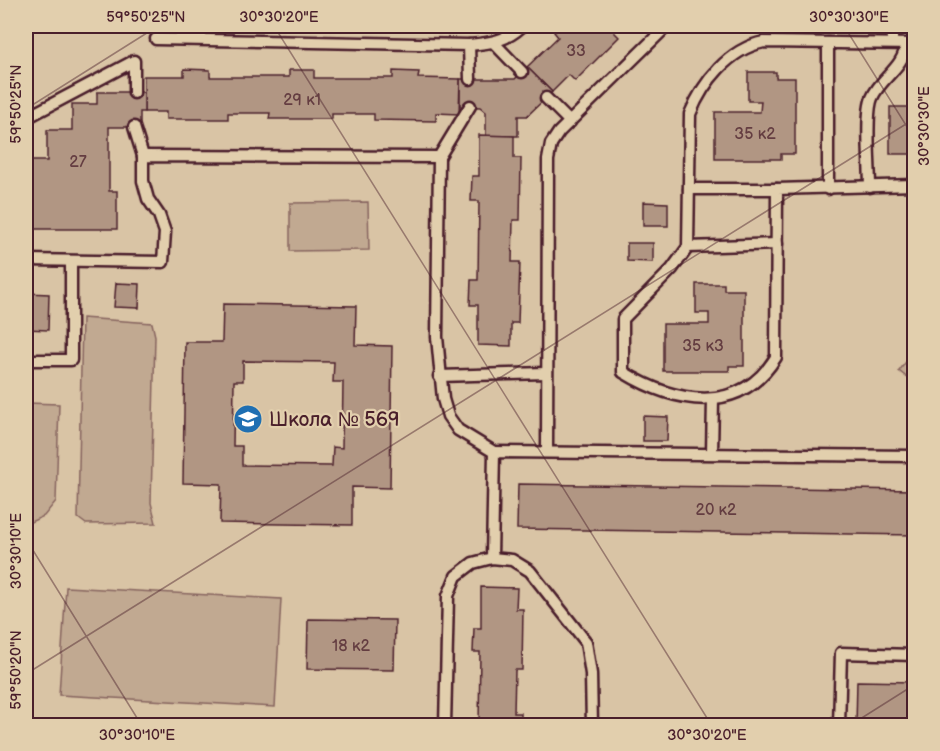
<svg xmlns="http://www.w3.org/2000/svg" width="940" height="751" font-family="'Balsamiq Sans',sans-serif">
  <rect width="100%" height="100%" fill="#d9c4a5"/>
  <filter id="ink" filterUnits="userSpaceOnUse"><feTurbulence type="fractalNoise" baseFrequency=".0167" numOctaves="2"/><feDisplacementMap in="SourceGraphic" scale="12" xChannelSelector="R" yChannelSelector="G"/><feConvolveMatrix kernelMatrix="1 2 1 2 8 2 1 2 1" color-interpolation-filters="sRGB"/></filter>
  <g filter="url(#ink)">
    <!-- green -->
    <g fill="#c1a991" stroke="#86645e" stroke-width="1.5">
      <path d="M368 202 369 250 290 251V203Z"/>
      <path d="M82 318 152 323 155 336 151 503 156 523 86 524 78 518Z"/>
      <path d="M914 351V383L899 371Z"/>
      <path d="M26 403 59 404 56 501 44 516 26 524Z"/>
      <path d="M66 587 281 599 275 707 59 695Z"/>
    </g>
    <!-- building -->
    <g fill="#b19683" stroke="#4a1f2b" stroke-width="1.5" fill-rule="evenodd">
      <path d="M560 26H620L614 32 619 37 575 81 569 75 552 92 527 67 558 37 554 32Z"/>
      <path d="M527 67 552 92 527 116H518V136H486V112L480 107 460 106V79H515Z"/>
      <path d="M184 69 210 70V77H289V70H314V78H393V71L419 72 418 78 460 79 459 114 436 113V121L374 120V114H332V119H269L270 113H228V119H166V112H144V76H184Z"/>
      <path d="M748 72H776V78H795V154H781V159H715V112H760L761 101H748Z"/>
      <path d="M97 92H144V112H140V127H109V191H117V229H26V161H47V130H72V104H97Z"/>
      <rect x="890" y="107" width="24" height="47"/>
      <path d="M479 135 514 136V158H521L520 220H513L512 262H520L518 323H511V346L478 345V305H470L471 280H478L479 201H471L472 176H479Z"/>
      <path d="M643 202 668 203V226H643Z"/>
      <path d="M627 243H653V262L627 261Z"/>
      <path d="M116 283 140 284 139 308 114 307Z"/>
      <path d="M696 284H724V290H744V366H729V371H663V324H709V313H696Z"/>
      <path d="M26 293 49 294 48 330 26 329V335Z"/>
      <path d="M223 304 356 306 355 345 392 346 390 488 352 487V525L220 523 221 484 183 483 185 342H222ZM243 361 334 362 333 382H343L342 448 333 447 332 466 242 465V446H233L234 381H243Z"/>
      <path d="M643 416 668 417 667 441H643Z"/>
      <path d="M518 484 914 490V535L517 529Z"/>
      <path d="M481 587 517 588 516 609H523L522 670H515L514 713H521V726H479L480 652H473L474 628H481Z"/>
      <path d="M308 619 395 620 394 670 307 669Z"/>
      <path d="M857 681 914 682V726H856Z"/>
    </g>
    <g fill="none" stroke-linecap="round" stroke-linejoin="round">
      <!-- service casing -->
      <g stroke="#4a1f2b" stroke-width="15">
        <g id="service">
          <path d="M196 26V39"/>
          <path d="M156 39 469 45C491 43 506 41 522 26"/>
          <path d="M494 43 522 72"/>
          <path d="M892 43V26"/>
          <path d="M914 44 764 42C729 49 703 82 690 114L688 247 672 269 623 319V372C674 403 739 417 776 357L777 189 914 185"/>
          <path d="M469 45 470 79"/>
          <path d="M546 98 570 122"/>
          <path d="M26 118 134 61V93"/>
          <path d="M134 127 143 156"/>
          <path d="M439 157 470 106"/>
          <path d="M870 187C870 167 865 114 872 98 881 77 904 68 906 44"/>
          <path d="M689 189H777"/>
          <path d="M828 189V43"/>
          <path d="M688 247 777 244"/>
          <path d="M26 260 163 262 165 232 159 215 148 199 143 181V156L439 157 437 337 443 399 448 416 458 430 494 452"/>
          <path d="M26 360H71V262"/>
          <path d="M439 376 546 373"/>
          <path d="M547 452 548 160 551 144 559 132 667 26"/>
          <path d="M712 453 713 399"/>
          <path d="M492 558 494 452 914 456"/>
          <path d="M445 726 448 596 456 576 473 563 492 558 512 560 530 571 586 642 591 674 592 726"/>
          <path d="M839 726 841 653 914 655"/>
        </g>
      </g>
      <!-- service -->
      <use href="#service" stroke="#e2cfad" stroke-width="10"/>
    </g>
  </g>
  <!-- ticks -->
  <path fill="none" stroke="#4a1f2b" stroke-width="1.5" stroke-opacity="0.45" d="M274 26 712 726M844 26 914 138M26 109 158 26M26 539 142 726M26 674 914 119M849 726 914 685"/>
  <!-- icons -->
  <defs>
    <g id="school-disc" transform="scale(1.5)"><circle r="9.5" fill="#1f6fb2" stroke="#e2cfad"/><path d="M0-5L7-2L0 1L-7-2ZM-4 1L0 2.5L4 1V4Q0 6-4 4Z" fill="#fff"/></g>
  </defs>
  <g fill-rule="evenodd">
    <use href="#school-disc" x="248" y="419"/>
  </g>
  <g text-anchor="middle" stroke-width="4.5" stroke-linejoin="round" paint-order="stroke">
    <!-- number labels -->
    <g font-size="16" fill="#643d41">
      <text x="576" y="56">33</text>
      <text x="302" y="105">29 к1</text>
      <text x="755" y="139">35 к2</text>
      <text x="78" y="167">27</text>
      <text x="703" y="351">35 к3</text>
      <text x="716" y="515">20 к2</text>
      <text x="351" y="651">18 к2</text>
    </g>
    <!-- poi labels -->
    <g font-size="20" fill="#4a1f2b" stroke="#e2cfad" text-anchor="start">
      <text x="269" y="426">Школа № 569</text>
    </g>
  </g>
  <!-- margin -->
  <rect width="940" height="751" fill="none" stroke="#e2cfad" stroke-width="66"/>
  <rect x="33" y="33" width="874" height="685" fill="none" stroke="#4a1f2b" stroke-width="2"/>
  <g font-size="15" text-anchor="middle" fill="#4a1f2b">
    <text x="146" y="22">59°50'25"N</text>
    <text x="279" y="22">30°30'20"E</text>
    <text x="849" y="22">30°30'30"E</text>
    <text transform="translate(16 104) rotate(-90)" y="5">59°50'25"N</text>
    <text transform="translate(924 126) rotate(-90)" y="5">30°30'30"E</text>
    <text transform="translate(16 551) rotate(-90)" y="5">30°30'10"E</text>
    <text transform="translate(16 670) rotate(-90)" y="5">59°50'20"N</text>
    <text x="137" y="740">30°30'10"E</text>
    <text x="707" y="740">30°30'20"E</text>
  </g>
</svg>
